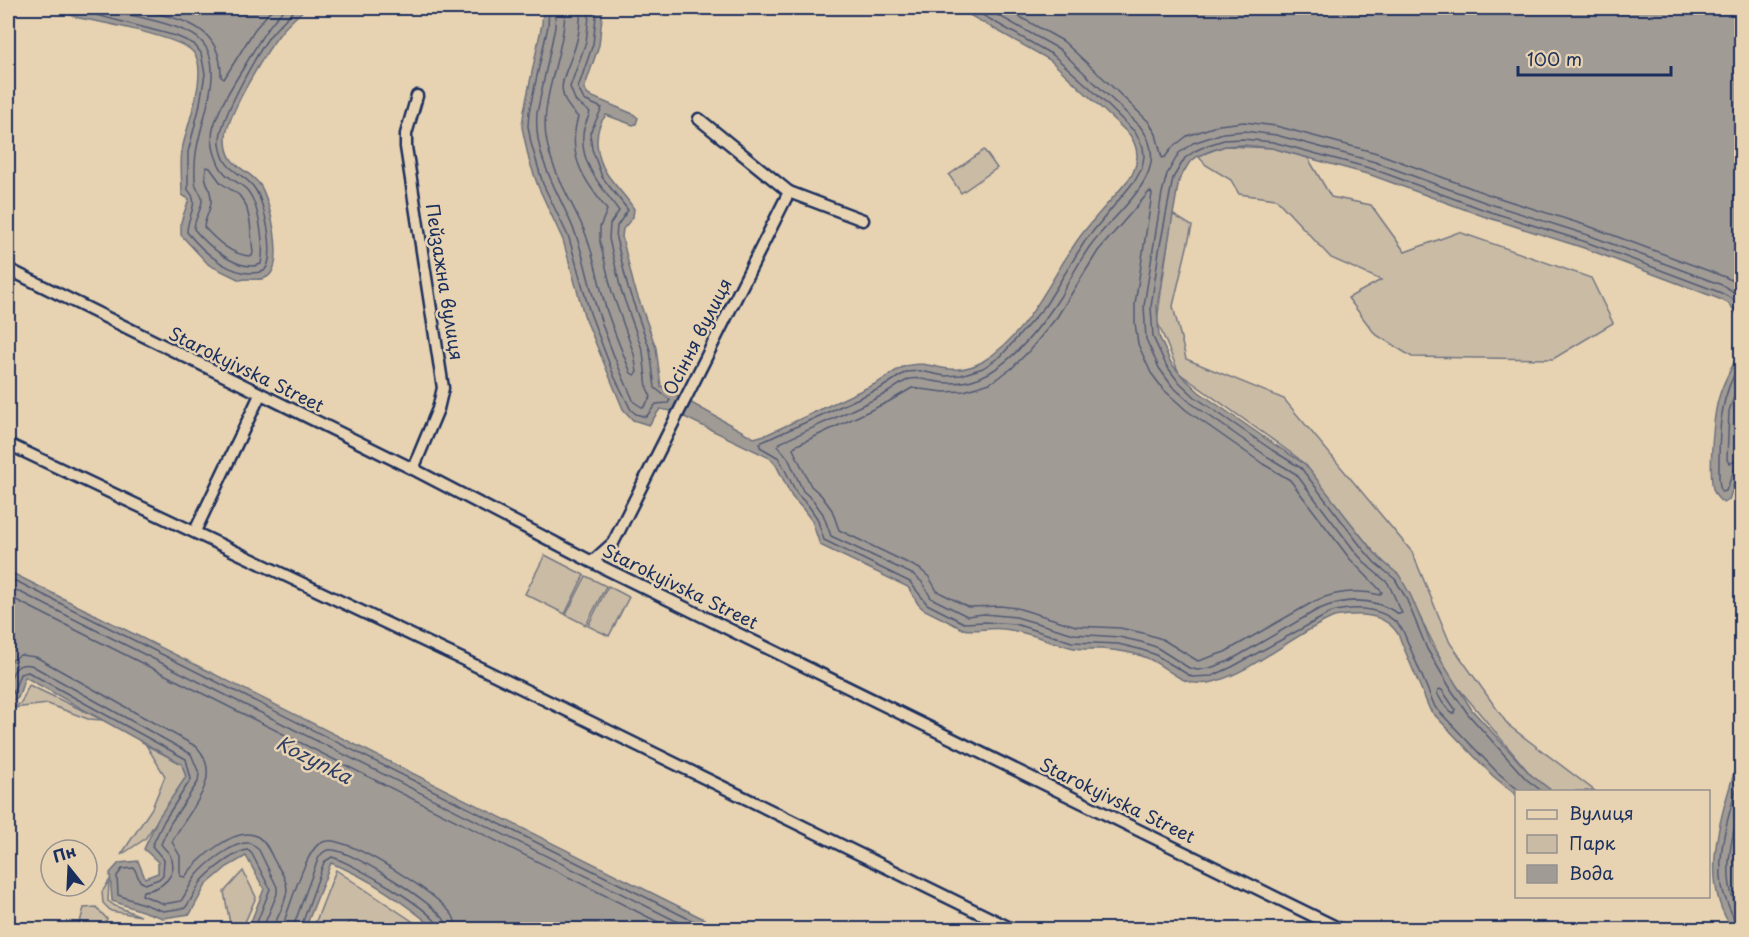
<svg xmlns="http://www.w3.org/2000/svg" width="1749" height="937" font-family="'Playpen Sans',sans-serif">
  <rect width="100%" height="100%" fill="#e7d3b1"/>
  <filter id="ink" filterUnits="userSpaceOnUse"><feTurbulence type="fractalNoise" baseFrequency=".0167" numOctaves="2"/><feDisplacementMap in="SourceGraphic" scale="12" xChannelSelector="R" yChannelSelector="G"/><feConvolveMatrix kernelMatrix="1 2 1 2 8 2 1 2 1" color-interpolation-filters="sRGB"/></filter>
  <g filter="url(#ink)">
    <!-- green -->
    <g fill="#cabba5" stroke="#727582" stroke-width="1.5">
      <path d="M1225 146 1272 148 1308 158 1331 197 1371 205 1405 252 1459 232 1591 278 1613 323 1553 359 1412 357 1375 334 1348 298 1381 280 1331 258 1276 199 1239 194 1231 180 1206 165 1198 156Z"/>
      <path d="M984 150 997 168 961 193 949 175Z"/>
      <path d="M1172 214 1192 226 1173 306 1186 359 1284 399 1412 552 1450 643 1508 725 1595 791H1552L1531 775 1451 679 1402 581 1374 552 1298 458 1179 373 1157 321Z"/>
      <path d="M545 555 584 575 565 614 525 594Z"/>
      <path d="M586 576 606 586 586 625 566 615Z"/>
      <path d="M608 586 629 597 609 636 588 626Z"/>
      <path d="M29 685 103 720 88 719 48 704 13 708 21 703Z"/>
      <path d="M146 745 182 764 186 777 145 839 121 855 152 808 165 776Z"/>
      <path d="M336 870 424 929H383L350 922 345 929H313Z"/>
      <path d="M243 871 256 897 242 929H231L224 892Z"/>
      <path d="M109 881 108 901 115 906 141 916 111 911 103 903 102 892Z"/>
      <path d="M96 907 107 919 102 929H78L84 908Z"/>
    </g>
    <!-- water -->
    <g fill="#a19b95" stroke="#6b707f" stroke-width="1.5">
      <path d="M59 8H306C298 15 290 22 283 30 268 48 225 117 226 139 226 169 248 167 260 185 270 200 286 265 267 277 259 282 249 277 240 280L209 265 181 235V222L189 199 182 195C182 181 180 164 182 150 186 127 210 70 193 52 180 37 101 22 79 18L66 13Z"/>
      <path d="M543 8H603L599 45 584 89 588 95 633 114 638 118 636 124 633 125 606 115C592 131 596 157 607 174 615 186 626 196 634 209L633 217 623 229 622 237 634 286 656 348 661 386 754 438 768 434C804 417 839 401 875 384 886 379 895 369 906 366 932 358 949 380 982 362 1029 334 1049 280 1079 238 1095 216 1115 197 1132 175 1139 160 1139 149 1130 135L1050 60 957 8H1741V318L1728 303 1717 298 1584 248 1483 216 1371 175 1272 148 1243 145 1225 146 1210 151 1198 156 1189 163 1179 180 1157 307 1159 336 1171 363 1182 376 1199 392 1275 445 1305 464 1368 545 1380 559 1399 575 1411 596 1432 646 1472 710 1531 775 1552 791 1516 792V795L1493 776 1430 710 1398 634C1384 612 1357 613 1334 617 1294 634 1254 671 1213 682 1180 690 1169 665 1142 656 1129 652 1115 650 1101 649 1091 649 1080 650 1070 647 1047 641 1026 631 1003 629 990 627 975 632 963 629L923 609 918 604 908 587 820 545 812 521 803 509 792 497 776 465 770 458 672 411 660 409 649 425 633 420 623 409 584 315 563 240 538 186 529 160 522 127 524 111 542 24Z"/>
      <path d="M1741 351V470L1734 484 1729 500 1724 503C1718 500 1715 495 1713 489 1709 470 1713 416 1719 397 1724 380 1732 366 1741 351Z"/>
      <path d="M8 571 724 929H436C404 903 370 878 331 863L305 929H248L264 889 246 856 227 867 206 885 190 914 163 918 112 901 110 873 119 863 138 861 145 878 158 873V862L144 849 158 818 186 777 182 764 25 677 18 698 8 703Z"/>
      <path d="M1741 750 1742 929H1733C1695 878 1725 805 1741 750Z"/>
    </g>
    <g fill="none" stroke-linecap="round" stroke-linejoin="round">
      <!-- shore -->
      <g stroke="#515a74" stroke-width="1.5">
        <path d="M70 8 176 36 194 44 201 53 205 74 199 109 188 152V190C201 202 187 216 187 232 204 253 235 281 264 271 277 257 265 204 255 189 243 170 224 175 220 144 217 123 256 56 269 37 278 26 287 17 297 8"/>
        <path d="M96 8C120 13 184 24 200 40 228 66 199 123 196 154 195 160 194 181 196 186 197 191 202 193 202 198 203 209 194 218 194 229 207 245 239 274 261 264 265 246 259 202 246 189 234 178 224 179 217 160 213 150 211 139 213 129 219 107 232 86 244 67 257 45 267 25 286 8"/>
        <path d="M134 8C177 19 222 22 221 77L224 79 255 29 273 8"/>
        <path d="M549 8 548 26 529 112 528 126 531 143 543 184 569 238 590 313 614 376 631 410 636 414 646 417 656 404 668 403 670 400 655 388 650 350 628 288 616 238 617 226 628 210 602 177 592 149 590 133 602 108 584 100 578 88 593 44 597 8"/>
        <path d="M556 8 555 27 537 113C533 160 562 196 577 238 585 261 589 285 597 309 607 340 620 372 634 402L643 408 651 397 647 388 643 352 621 290 609 239 610 224 619 211C603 188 580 165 583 135 583 126 588 120 590 112L576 102 570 87 586 42 590 8"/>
        <path d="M565 8C565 47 546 85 545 124 545 162 570 197 584 230 594 254 598 280 605 305 612 328 622 351 631 373L634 375 637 372 634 354 612 292 600 242V227L607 210C585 180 566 157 578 117 547 88 570 72 577 40 580 30 580 18 581 8"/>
        <path d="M970 8 1053 55 1090 88 1135 132 1143 147 1144 156 1142 168 1136 179 1085 241 1045 306 1001 356 983 368 961 375 945 376 920 371 906 372 881 388 760 443V447L779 458 797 494 808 505 817 518 824 540 910 582 927 604 964 623 984 622 1015 624 1072 642 1118 644 1139 649 1154 654 1192 677 1212 676 1232 667 1332 612C1357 606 1388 607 1403 631L1435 707 1497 772 1521 792"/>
        <path d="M985 8 1059 49 1139 125C1149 137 1154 152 1150 167 1144 193 1106 224 1090 246 1078 263 1070 280 1060 297 1042 325 1018 356 989 373 971 383 952 385 932 381 925 380 917 377 910 379 901 382 892 391 883 395 849 412 814 427 780 443L778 446 788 458 803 491 813 500 823 514 831 536 914 575 922 582 931 598 967 616 984 614 1016 617 1074 634 1119 637 1141 642 1156 647 1189 668 1197 670 1210 668 1229 661 1317 610C1344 598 1373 597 1399 614L1402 613 1388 583 1370 568 1357 554 1296 474 1268 457 1191 403 1172 386 1159 368 1146 339 1144 306 1162 193 1167 174 1179 153 1193 143 1223 133 1244 131 1276 135 1375 162 1487 203 1588 235 1722 285 1742 297"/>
        <path d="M1004 8 1063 41 1101 76 1148 121 1156 134 1162 158 1165 157 1173 147 1187 136 1219 125 1244 122 1276 126 1377 153 1490 195 1591 227 1725 277 1742 285"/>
        <path d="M207 167 210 168 221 183 239 195 246 205 250 222 253 253 252 256C232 256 216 240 204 227 205 217 212 208 211 199 211 186 201 179 207 167Z"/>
        <path d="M1150 191 1152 194 1135 304V323L1138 344 1151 373 1164 390 1186 410 1263 464 1290 480 1350 559 1382 592 1380 595C1357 589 1334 592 1313 602L1225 652 1198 661 1162 639 1143 633 1120 628 1076 626 1017 608 1000 606 968 607 937 591 929 577 920 569 839 530 832 510 821 495 811 486 793 449 795 446 888 402 912 388 944 392 964 391 990 383 1011 369 1029 351 1057 317 1098 251Z"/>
        <path d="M1742 362C1717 397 1719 440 1719 480L1721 492 1726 491 1734 470 1742 468"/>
        <path d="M1742 375 1729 411 1727 460 1730 463 1742 460"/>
        <path d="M8 577 711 930"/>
        <path d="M8 586 694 930"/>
        <path d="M8 596 674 930"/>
        <path d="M8 663 20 655 36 657 197 747C226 780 186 812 172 842L180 856V876L185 877C196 860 237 824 258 837 266 842 270 852 274 860 279 869 287 879 287 890 286 903 277 918 272 930"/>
        <path d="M8 686C12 673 15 662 31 665L191 754 199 773 198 782 170 824 161 844C163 848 168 851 170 855 180 875 161 890 143 891L142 895 164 904 181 901C186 894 190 884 196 876 206 864 234 841 250 843L259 850 277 887V894L262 930"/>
        <path d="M1439 689 1442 690 1455 709 1454 713H1451L1442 702 1437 693Z"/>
        <path d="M8 697 13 693 20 674 28 672 186 759 191 779 164 821 152 846 164 860 163 875 159 879 145 884 140 881 134 868 122 869 117 876 118 895 163 911 185 908C191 901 195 892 200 883 208 873 235 851 248 850L252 854 270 889 254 930"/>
        <path d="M1543 792 1526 779 1468 714 1452 691 1427 649 1406 598 1395 579 1375 563 1363 549 1301 468 1272 450 1195 397 1177 380 1166 365 1153 337 1151 307 1159 251 1173 178 1185 158 1195 151 1208 145 1224 140 1242 139 1273 142 1373 169 1485 210 1586 242 1719 292 1731 298 1742 308"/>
        <path d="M1742 797C1732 837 1718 881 1742 918"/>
        <path d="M283 930 285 919C291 903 306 852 319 844 324 841 331 840 337 842 364 848 432 891 450 912 455 917 456 923 456 930"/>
        <path d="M292 930 318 859C321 853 325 849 333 850 352 851 436 904 445 921 447 924 447 925 447 930"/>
        <path d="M300 930 324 862 332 857C351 863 437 910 440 930"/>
        <path d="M1737 930C1736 918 1724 901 1722 886 1716 849 1731 807 1742 771"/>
      </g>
      <!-- minor casing -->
      <g stroke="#1b2f5e" stroke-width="15">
        <g id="minor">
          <path d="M699 119 789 192"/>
          <path d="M8 269 413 469 592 562 1342 930"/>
          <path d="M8 444 462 659 1014 930"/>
          <path d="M413 469 438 409 443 388 406 147V134L417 96"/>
          <path d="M197 527 260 395"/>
          <path d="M592 562 613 543 789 192 863 220"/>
        </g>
      </g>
      <!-- minor -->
      <use href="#minor" stroke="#e7d3b1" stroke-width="10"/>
    </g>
  </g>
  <g text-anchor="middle" stroke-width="5" stroke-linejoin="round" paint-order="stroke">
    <!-- street labels -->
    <g font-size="18" fill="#1b2f5e" stroke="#e7d3b1">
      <text transform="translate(444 282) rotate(81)" y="6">Пейзажна вулиця</text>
      <text transform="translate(698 337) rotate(-63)" y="6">Осіння вулиця</text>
      <text transform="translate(246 370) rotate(26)" y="6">Starokyivska Street</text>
      <text transform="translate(680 587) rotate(26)" y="6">Starokyivska Street</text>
      <text transform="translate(1117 801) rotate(26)" y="6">Starokyivska Street</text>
    </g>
    <!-- water labels -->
    <g font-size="20" font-style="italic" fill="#2f3f66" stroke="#e7d3b1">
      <text transform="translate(314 760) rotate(27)" y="7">Kozynka</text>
    </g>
  </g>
  <!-- margin -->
  <rect width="1749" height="937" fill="none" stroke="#e7d3b1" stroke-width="30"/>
  <rect x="15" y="15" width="1719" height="907" fill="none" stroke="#1b2f5e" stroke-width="2" filter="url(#ink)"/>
  <!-- legend -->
  <rect x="1515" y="790" width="195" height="108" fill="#e7d3b1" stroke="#959190" stroke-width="1.5"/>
  <rect x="1527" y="810" width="30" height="9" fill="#e7d3b1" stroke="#959190" stroke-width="1.5"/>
  <text x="1569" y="820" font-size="18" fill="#1b2f5e">Вулиця</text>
  <rect x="1527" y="835" width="30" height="18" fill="#cabba5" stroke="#959190" stroke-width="1.5"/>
  <text x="1569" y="850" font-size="18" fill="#1b2f5e">Парк</text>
  <rect x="1527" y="865" width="30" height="18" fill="#a19b95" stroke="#959190" stroke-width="1.5"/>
  <text x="1569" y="880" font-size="18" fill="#1b2f5e">Вода</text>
  <!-- north arrow -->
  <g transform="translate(69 868) rotate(342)"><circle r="28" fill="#e7d3b1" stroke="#959190" stroke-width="1.5"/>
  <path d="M0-4.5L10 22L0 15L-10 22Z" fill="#1b2f5e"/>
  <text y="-9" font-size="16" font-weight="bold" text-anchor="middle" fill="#1b2f5e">Пн</text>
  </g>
  <!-- scale -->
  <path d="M1518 66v9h153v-9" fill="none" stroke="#1b2f5e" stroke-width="3"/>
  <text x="1527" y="66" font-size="18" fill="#1b2f5e" stroke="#e7d3b1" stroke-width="4.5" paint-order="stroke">100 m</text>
</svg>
